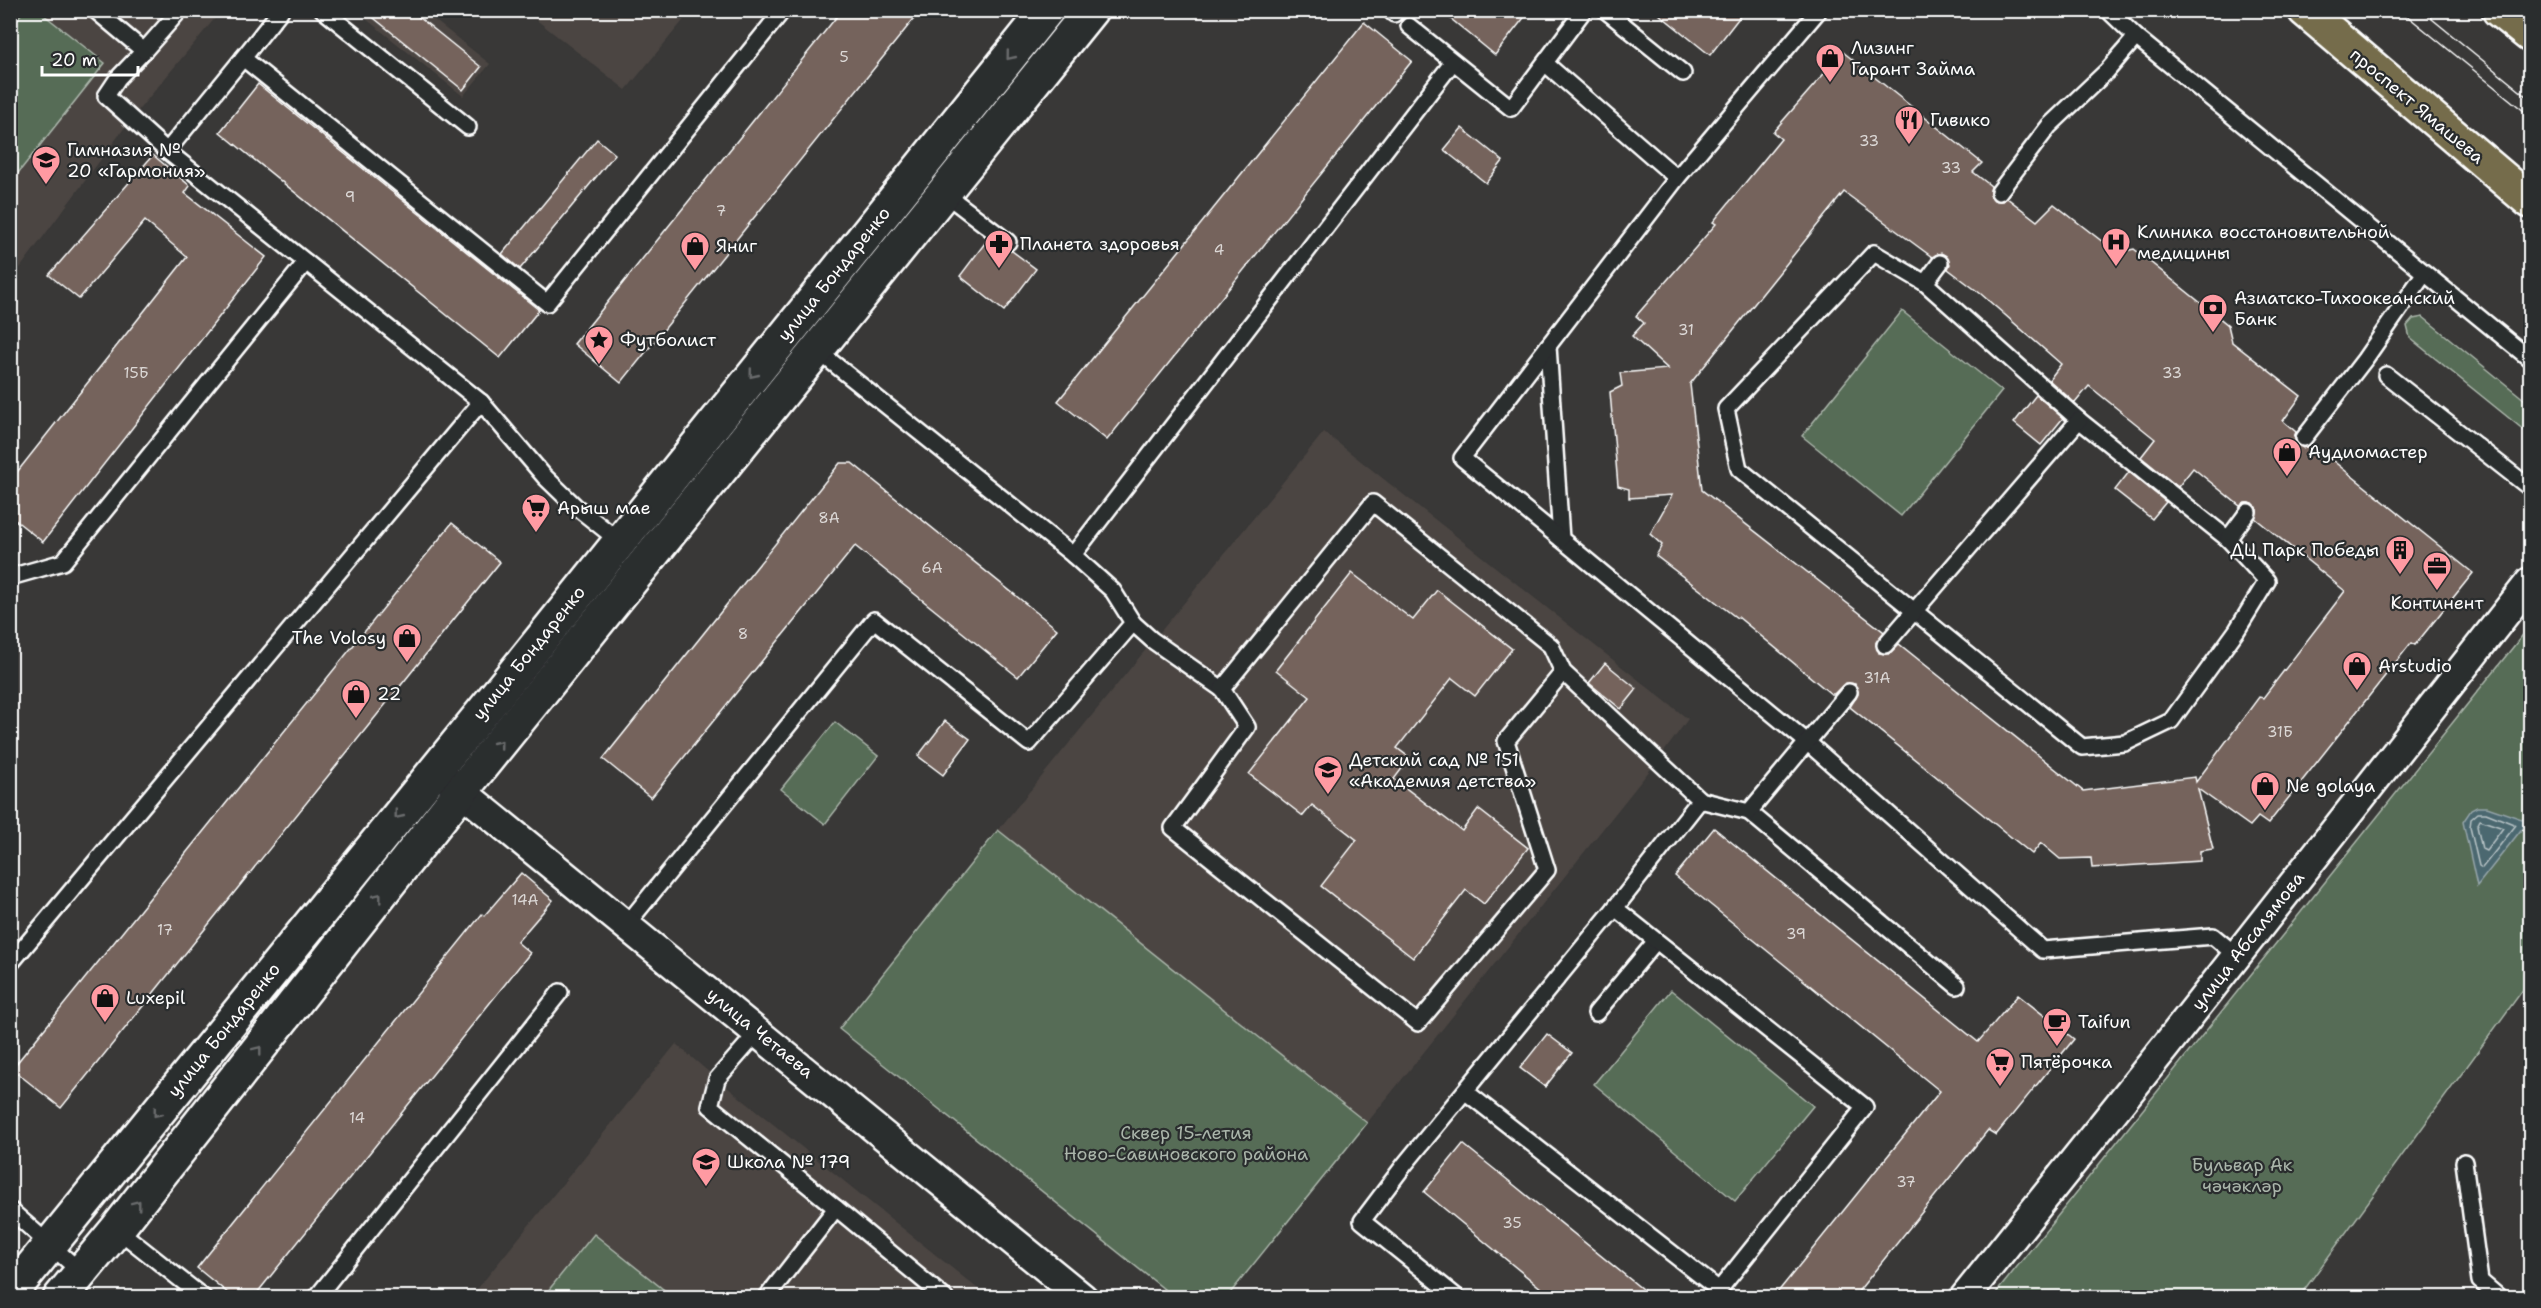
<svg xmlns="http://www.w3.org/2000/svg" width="2541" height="1308" font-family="'Shantell Sans',sans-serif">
  <rect width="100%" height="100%" fill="#393837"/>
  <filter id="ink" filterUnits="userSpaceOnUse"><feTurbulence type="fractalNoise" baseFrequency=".0167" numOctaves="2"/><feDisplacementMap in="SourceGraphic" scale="12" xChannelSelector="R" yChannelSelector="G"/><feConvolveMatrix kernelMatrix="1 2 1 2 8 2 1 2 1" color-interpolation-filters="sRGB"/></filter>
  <g filter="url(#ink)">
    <!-- built -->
    <g fill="#4b4542">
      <path d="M11 11H221L131 119 11 280Z"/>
      <path d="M356 11H423L490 64 463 96Z"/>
      <path d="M525 11H691L626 90Z"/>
      <path d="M1324 432 1688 719 1658 760 1367 1123 998 830Z"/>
      <path d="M676 1044 717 1079 988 1297 470 1298Z"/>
    </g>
    <!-- green -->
    <g fill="#576c57" stroke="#abb6ab" stroke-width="1.5">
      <path d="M24 10 39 11 105 63 11 182V27Z"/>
      <path d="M1902 311 2002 391 1901 516 1802 436Z"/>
      <path d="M2423 317 2530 404V435L2410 338 2407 326 2413 319Z"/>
      <path d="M2530 626V980L2299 1297 1992 1298Z"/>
      <path d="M835 722 878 756 825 824 781 789Z"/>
      <path d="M998 830 1367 1123 1227 1297H1174L839 1029Z"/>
      <path d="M1671 990 1813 1106 1735 1201 1594 1084Z"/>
      <path d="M594 1234 673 1297H543Z"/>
    </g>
    <!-- water -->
    <path fill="#4c6870" stroke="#94a4a9" stroke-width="1.5" d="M2477 807H2487L2528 821 2477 886 2463 822 2471 810Z"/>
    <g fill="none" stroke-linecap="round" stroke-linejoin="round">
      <!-- shore -->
      <g stroke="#b7c3c6" stroke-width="1.5">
        <path d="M2478 813H2486L2516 825 2482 868 2479 866 2470 827 2471 819Z"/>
        <path d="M2480 820 2503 828 2486 851 2482 849 2477 826Z"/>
      </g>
    </g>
    <!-- building -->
    <g fill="#74635b" stroke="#fff" stroke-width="1.5" fill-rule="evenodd">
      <path d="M364 10H410L481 67 463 90Z"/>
      <path d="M842 10H921L621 383 574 344Z"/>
      <path d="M1440 10H1530L1495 55Z"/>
      <path d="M1654 10H1745L1710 55Z"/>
      <path d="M1364 22 1412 61 1107 440 1058 401Z"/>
      <path d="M1843 52 1982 163 1973 172 1991 186 1990 195 1994 200 2002 201 2007 198 2037 221 2054 204 2117 253 2134 249 2228 325 2232 342 2301 396 2283 421 2296 432 2294 437 2298 445 2303 448 2312 444 2473 573 2415 645 2411 643 2268 824 2258 817 2250 826 2198 789 2213 849 2200 851V861L2092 868 2091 858 2060 859 2041 843 2032 854 1850 707 1858 694 1855 684 1845 683 1834 694H1831L1738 617 1737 618 1656 556 1662 545 1650 534 1672 495 1629 498V489L1618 486 1610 392 1622 386 1620 373 1668 369 1632 336 1644 323 1636 316 1716 224 1713 222 1781 139 1773 132ZM1844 192 1932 257 1941 253 1946 256 1950 264 1948 269 1981 294 2061 364 2049 380 2075 403 2089 386 2155 439 2141 457 2178 487 2193 468 2240 506 2245 503 2253 504 2257 509 2255 518 2345 591 2263 698 2259 697 2196 782 2195 777 2083 791 1899 644 1889 654 1879 653 1876 643 1884 632 1702 490 1690 384Z"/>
      <path d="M258 84 539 310 500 358 220 132Z"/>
      <path d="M1462 128 1503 161 1486 183 1444 150Z"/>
      <path d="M597 139 615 154 520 269 502 254Z"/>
      <path d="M153 155 190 186 185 193 266 257 43 542 10 516V481L187 257 145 221 79 299 49 275Z"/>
      <path d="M988 239 1003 250 1012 251 1036 269 1004 311 960 276Z"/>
      <path d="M2036 395 2063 418 2041 445 2014 423Z"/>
      <path d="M840 463H852L1057 629 1018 677 855 546 651 798 603 759Z"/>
      <path d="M2129 472 2166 502 2152 519 2115 490Z"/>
      <path d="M452 523 500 562 61 1108 12 1069Z"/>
      <path d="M1352 573 1413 620 1437 590 1512 649 1475 696 1452 678 1397 748 1410 758 1394 779 1462 831 1478 809 1528 848 1484 904 1466 890 1413 958 1321 886 1357 840 1312 805 1303 816 1249 774 1310 697 1276 670Z"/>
      <path d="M1605 663 1637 689 1621 709 1589 683Z"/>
      <path d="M945 721 970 739 943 775 918 756Z"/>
      <path d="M1714 828 1978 1042 2018 995 2074 1039 1996 1135 1988 1130 1853 1298H1773L1940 1091 1675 876Z"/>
      <path d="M521 873 553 900 517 942 530 953 253 1298H234L197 1268 482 914 484 916Z"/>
      <path d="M1547 1034 1572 1053 1545 1087 1520 1068Z"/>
      <path d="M1463 1144 1514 1185 1653 1298H1553L1424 1192Z"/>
    </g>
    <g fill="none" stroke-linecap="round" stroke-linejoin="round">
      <!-- lane casing -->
      <g stroke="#fff" stroke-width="20">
        <g id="lane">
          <path d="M95 10 144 51 118 78 106 96 167 151"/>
          <path d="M323 10 468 127"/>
          <path d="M1390 10 1394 14"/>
          <path d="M1605 10 1683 73"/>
          <path d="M1819 10 1677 178 1548 346 1561 539 1807 742 2043 950 2213 936 2237 956"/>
          <path d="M1409 26 1511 108 1584 10"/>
          <path d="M2136 37 2530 359"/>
          <path d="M144 51 180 10"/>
          <path d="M243 58 281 10"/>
          <path d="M1546 64 1677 178"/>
          <path d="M1999 192 2049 126 2107 71 2136 37 2108 10"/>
          <path d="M944 193 1008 242"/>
          <path d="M1874 253 1925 283 2079 420 2228 539 2267 581 2237 630 2171 721 2125 743 2082 747 1739 469 1726 409Z"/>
          <path d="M306 262 167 151 243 58 547 303 783 10"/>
          <path d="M1925 283 1940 263"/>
          <path d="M1548 346 1462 458 1561 539"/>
          <path d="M2386 375 2530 488"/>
          <path d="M2304 438 2365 359 2424 274"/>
          <path d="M2228 539 2248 512"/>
          <path d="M1073 555 1453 62"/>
          <path d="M10 580 14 576 63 562 306 262 481 402 544 476 575 506 623 544"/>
          <path d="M1133 623 1152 640 1222 689"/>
          <path d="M1885 645 2079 420"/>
          <path d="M1563 672 1506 741 1547 870 1418 1023 1173 828 1247 727 1222 689 1373 503 1551 646 1563 672 1700 800"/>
          <path d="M1749 812 1957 986"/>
          <path d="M1615 908 1700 800 1749 812 1849 692"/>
          <path d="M627 924 874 620 1029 743 1133 623 1113 591 1073 555 818 351"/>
          <path d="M10 964 481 402"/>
          <path d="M1596 1013 1656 941"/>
          <path d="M758 1032 717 1079 710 1106 836 1208 766 1298"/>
          <path d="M2464 1162 2480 1281 2500 1298"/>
          <path d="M836 1208 945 1298"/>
          <path d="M10 1210 81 1272"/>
          <path d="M117 1229 204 1298"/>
          <path d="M316 1298 560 992"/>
          <path d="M1458 1298 1362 1221 1405 1164 1615 908 1865 1107 1719 1290 1466 1092"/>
        </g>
      </g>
      <!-- street casing -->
      <g stroke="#fff" stroke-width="33">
        <g id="street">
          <path d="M445 778 1083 1298"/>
          <path d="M1964 1298 2165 1047 2530 582"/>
        </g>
      </g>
      <!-- secondary casing -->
      <g stroke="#fff" stroke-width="38">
        <g id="secondary">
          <path d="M10 1294 491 702 1047 10"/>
          <path d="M60 1298 117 1229 462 790 1091 10"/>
        </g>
      </g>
      <!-- primary casing -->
      <g stroke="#fff" stroke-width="38">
        <g id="primary">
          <path d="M2305 10 2530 201"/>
          <path d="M2499 10 2530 35"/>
        </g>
      </g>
      <!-- lane -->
      <use href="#lane" stroke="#2a2d2e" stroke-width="15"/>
      <!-- street -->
      <use href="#street" stroke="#2a2d2e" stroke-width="28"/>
      <!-- secondary -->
      <use href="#secondary" stroke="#2a2d2e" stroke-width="33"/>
      <!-- primary -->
      <use href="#primary" stroke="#746c4b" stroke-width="33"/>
      <!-- tram -->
      <g stroke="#fff" stroke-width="1.5">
        <path d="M2400 10 2530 116"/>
        <path d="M2421 10 2530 99"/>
      </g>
    </g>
    <!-- one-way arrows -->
    <defs><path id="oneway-chevron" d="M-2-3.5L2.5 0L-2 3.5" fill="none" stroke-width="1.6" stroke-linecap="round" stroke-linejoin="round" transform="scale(1.5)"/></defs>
    <g stroke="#6a6c6d">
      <use href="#oneway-chevron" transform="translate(1010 56) rotate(129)"/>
      <use href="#oneway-chevron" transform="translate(753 374) rotate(129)"/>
      <use href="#oneway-chevron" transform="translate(499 744) rotate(-51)"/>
      <use href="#oneway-chevron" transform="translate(398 815) rotate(129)"/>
      <use href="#oneway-chevron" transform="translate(378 897) rotate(-52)"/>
      <use href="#oneway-chevron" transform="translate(258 1050) rotate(-52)"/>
      <use href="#oneway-chevron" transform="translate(157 1113) rotate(129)"/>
      <use href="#oneway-chevron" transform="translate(137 1204) rotate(-52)"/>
    </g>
  </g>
  <!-- icons -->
  <defs>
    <g id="shop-pin" transform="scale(1.5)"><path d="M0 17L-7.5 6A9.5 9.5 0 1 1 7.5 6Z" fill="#ff9aa2" stroke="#2a2d2e"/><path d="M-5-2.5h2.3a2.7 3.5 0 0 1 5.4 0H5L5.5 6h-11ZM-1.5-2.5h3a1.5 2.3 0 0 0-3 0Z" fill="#111"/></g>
    <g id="restaurant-pin" transform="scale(1.5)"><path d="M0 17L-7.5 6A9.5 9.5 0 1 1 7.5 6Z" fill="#ff9aa2" stroke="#2a2d2e"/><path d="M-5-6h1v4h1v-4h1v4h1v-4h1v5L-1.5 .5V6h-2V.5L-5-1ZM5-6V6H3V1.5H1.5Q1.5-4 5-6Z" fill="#111"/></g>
    <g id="school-pin" transform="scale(1.5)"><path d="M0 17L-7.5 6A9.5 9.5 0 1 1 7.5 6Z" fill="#ff9aa2" stroke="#2a2d2e"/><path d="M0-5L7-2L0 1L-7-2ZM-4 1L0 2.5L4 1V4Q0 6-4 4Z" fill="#111"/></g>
    <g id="hospital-pin" transform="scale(1.5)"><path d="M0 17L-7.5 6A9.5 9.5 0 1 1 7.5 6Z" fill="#ff9aa2" stroke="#2a2d2e"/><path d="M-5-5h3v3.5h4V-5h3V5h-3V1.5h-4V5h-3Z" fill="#111"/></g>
    <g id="pharmacy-pin" transform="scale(1.5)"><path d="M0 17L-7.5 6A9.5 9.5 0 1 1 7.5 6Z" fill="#ff9aa2" stroke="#2a2d2e"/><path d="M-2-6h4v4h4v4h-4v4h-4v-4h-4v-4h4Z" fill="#111"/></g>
    <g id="bank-pin" transform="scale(1.5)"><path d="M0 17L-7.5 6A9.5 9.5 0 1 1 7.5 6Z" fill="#ff9aa2" stroke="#2a2d2e"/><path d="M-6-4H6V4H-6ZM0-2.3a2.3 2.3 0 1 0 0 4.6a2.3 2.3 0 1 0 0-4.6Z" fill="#111"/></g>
    <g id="sight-pin" transform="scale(1.5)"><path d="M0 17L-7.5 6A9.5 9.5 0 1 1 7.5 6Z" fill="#ff9aa2" stroke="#2a2d2e"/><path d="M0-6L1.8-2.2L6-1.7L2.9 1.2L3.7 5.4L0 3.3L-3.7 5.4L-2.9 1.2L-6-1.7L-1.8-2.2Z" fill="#111"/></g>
    <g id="supermarket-pin" transform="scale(1.5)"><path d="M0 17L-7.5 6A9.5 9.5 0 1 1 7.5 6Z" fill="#ff9aa2" stroke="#2a2d2e"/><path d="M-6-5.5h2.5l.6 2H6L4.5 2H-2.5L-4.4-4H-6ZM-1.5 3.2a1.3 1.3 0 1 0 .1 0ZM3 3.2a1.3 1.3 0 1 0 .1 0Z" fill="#111"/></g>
    <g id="building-pin" transform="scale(1.5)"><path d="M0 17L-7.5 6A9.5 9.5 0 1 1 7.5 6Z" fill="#ff9aa2" stroke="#2a2d2e"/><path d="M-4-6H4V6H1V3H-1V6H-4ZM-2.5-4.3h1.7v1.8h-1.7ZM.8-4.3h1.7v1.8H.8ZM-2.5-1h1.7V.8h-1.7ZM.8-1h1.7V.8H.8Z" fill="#111"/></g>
    <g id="office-pin" transform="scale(1.5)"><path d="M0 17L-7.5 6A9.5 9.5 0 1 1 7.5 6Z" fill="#ff9aa2" stroke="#2a2d2e"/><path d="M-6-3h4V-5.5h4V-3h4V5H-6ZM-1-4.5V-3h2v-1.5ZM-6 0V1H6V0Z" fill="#111"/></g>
    <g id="cafe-pin" transform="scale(1.5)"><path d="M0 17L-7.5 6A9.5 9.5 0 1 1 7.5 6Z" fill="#ff9aa2" stroke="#2a2d2e"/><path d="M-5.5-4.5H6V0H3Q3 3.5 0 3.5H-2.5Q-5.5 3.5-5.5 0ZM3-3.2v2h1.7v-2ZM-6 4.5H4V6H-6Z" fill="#111"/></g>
  </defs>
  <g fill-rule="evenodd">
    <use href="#shop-pin" x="1830" y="58"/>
    <use href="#restaurant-pin" x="1909" y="120"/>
    <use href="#school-pin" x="46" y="160"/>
    <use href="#hospital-pin" x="2116" y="242"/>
    <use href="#pharmacy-pin" x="999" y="244"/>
    <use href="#shop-pin" x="695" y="246"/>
    <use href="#bank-pin" x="2213" y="308"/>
    <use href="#sight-pin" x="599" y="340"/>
    <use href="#shop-pin" x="2287" y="452"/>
    <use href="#supermarket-pin" x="536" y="508"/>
    <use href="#building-pin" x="2400" y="550"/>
    <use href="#office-pin" x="2437" y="566"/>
    <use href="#shop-pin" x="407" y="638"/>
    <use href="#shop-pin" x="2357" y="666"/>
    <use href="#shop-pin" x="356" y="694"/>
    <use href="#school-pin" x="1328" y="770"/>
    <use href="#shop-pin" x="2265" y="786"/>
    <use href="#shop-pin" x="105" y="998"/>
    <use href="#cafe-pin" x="2057" y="1022"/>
    <use href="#supermarket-pin" x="2000" y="1062"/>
    <use href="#school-pin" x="706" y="1162"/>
  </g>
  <g text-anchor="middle" stroke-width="4.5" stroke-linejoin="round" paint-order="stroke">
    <!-- number labels -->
    <g font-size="15" fill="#dcd8d6">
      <text x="844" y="62">5</text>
      <text x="1869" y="146">33</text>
      <text x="1951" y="173">33</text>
      <text x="350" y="202">9</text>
      <text x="721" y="216">7</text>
      <text x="1219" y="255">4</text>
      <text x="1686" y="335">31</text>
      <text x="136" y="378">15Б</text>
      <text x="2172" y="378">33</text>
      <text x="829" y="523">8А</text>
      <text x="932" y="573">6А</text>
      <text x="743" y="639">8</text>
      <text x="1877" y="683">31А</text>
      <text x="2280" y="737">31Б</text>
      <text x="525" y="905">14А</text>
      <text x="165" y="935">17</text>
      <text x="1796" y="939">39</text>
      <text x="357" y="1123">14</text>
      <text x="1906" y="1187">37</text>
      <text x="1512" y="1228">35</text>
    </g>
    <!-- poi labels -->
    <g font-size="18" fill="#fff" stroke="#2a2d2e" text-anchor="start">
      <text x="1851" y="54">Лизинг<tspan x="1851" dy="21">Гарант Займа</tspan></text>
      <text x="1930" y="126">Гивико</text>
      <text x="67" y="156">Гимназия №<tspan x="67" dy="21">20 «Гармония»</tspan></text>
      <text x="2137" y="238">Клиника восстановительной<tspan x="2137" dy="21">медицины</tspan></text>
      <text x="1020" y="250">Планета здоровья</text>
      <text x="716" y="252">Яниг</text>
      <text x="2234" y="304">Азиатско-Тихоокеанский<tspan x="2234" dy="21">Банк</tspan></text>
      <text x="620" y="346">Футболист</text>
      <text x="2308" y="458">Аудиомастер</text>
      <text x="557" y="514">Арыш мае</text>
      <text x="2379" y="556" text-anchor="end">ДЦ Парк Победы</text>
      <text x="2437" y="609" text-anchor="middle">Континент</text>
      <text x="386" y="644" text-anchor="end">The Volosy</text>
      <text x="2378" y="672">Arstudio</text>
      <text x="377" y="700">22</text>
      <text x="1349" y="766">Детский сад № 151<tspan x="1349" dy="21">«Академия детства»</tspan></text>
      <text x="2286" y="792">Ne golaya</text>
      <text x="126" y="1004">Luxepil</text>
      <text x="2078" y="1028">Taifun</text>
      <text x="2021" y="1068">Пятёрочка</text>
      <text x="727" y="1168">Школа № 179</text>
    </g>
    <!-- street labels -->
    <g font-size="18" fill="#fff" stroke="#2a2d2e">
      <text transform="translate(2417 106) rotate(40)" y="6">проспект Ямашева</text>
      <text transform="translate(834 274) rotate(-51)" y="6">улица Бондаренко</text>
      <text transform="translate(529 653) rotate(-51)" y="6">улица Бондаренко</text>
      <text transform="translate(2248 941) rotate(-52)" y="6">улица Абсалямова</text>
      <text transform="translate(224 1030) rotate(-51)" y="6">улица Бондаренко</text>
      <text transform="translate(760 1033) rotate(39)" y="6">улица Четаева</text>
    </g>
    <!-- park labels -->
    <g font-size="18" fill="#abb6ab" stroke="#2a2d2e">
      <text x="1186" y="1139">Сквер 15-летия<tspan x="1186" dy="21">Ново-Савиновского района</tspan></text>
      <text x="2242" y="1171">Бульвар Ак<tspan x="2242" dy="21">чәчәкләр</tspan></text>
    </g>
  </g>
  <!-- margin -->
  <rect width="2541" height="1308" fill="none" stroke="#2a2d2e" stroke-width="36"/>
  <rect x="18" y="18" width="2505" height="1272" fill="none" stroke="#fff" stroke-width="2" filter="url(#ink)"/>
  <!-- scale -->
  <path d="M42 66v9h96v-9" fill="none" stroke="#ffffff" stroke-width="3"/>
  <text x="51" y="66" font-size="18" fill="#ffffff" stroke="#2a2d2e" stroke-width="4.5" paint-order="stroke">20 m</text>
</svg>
